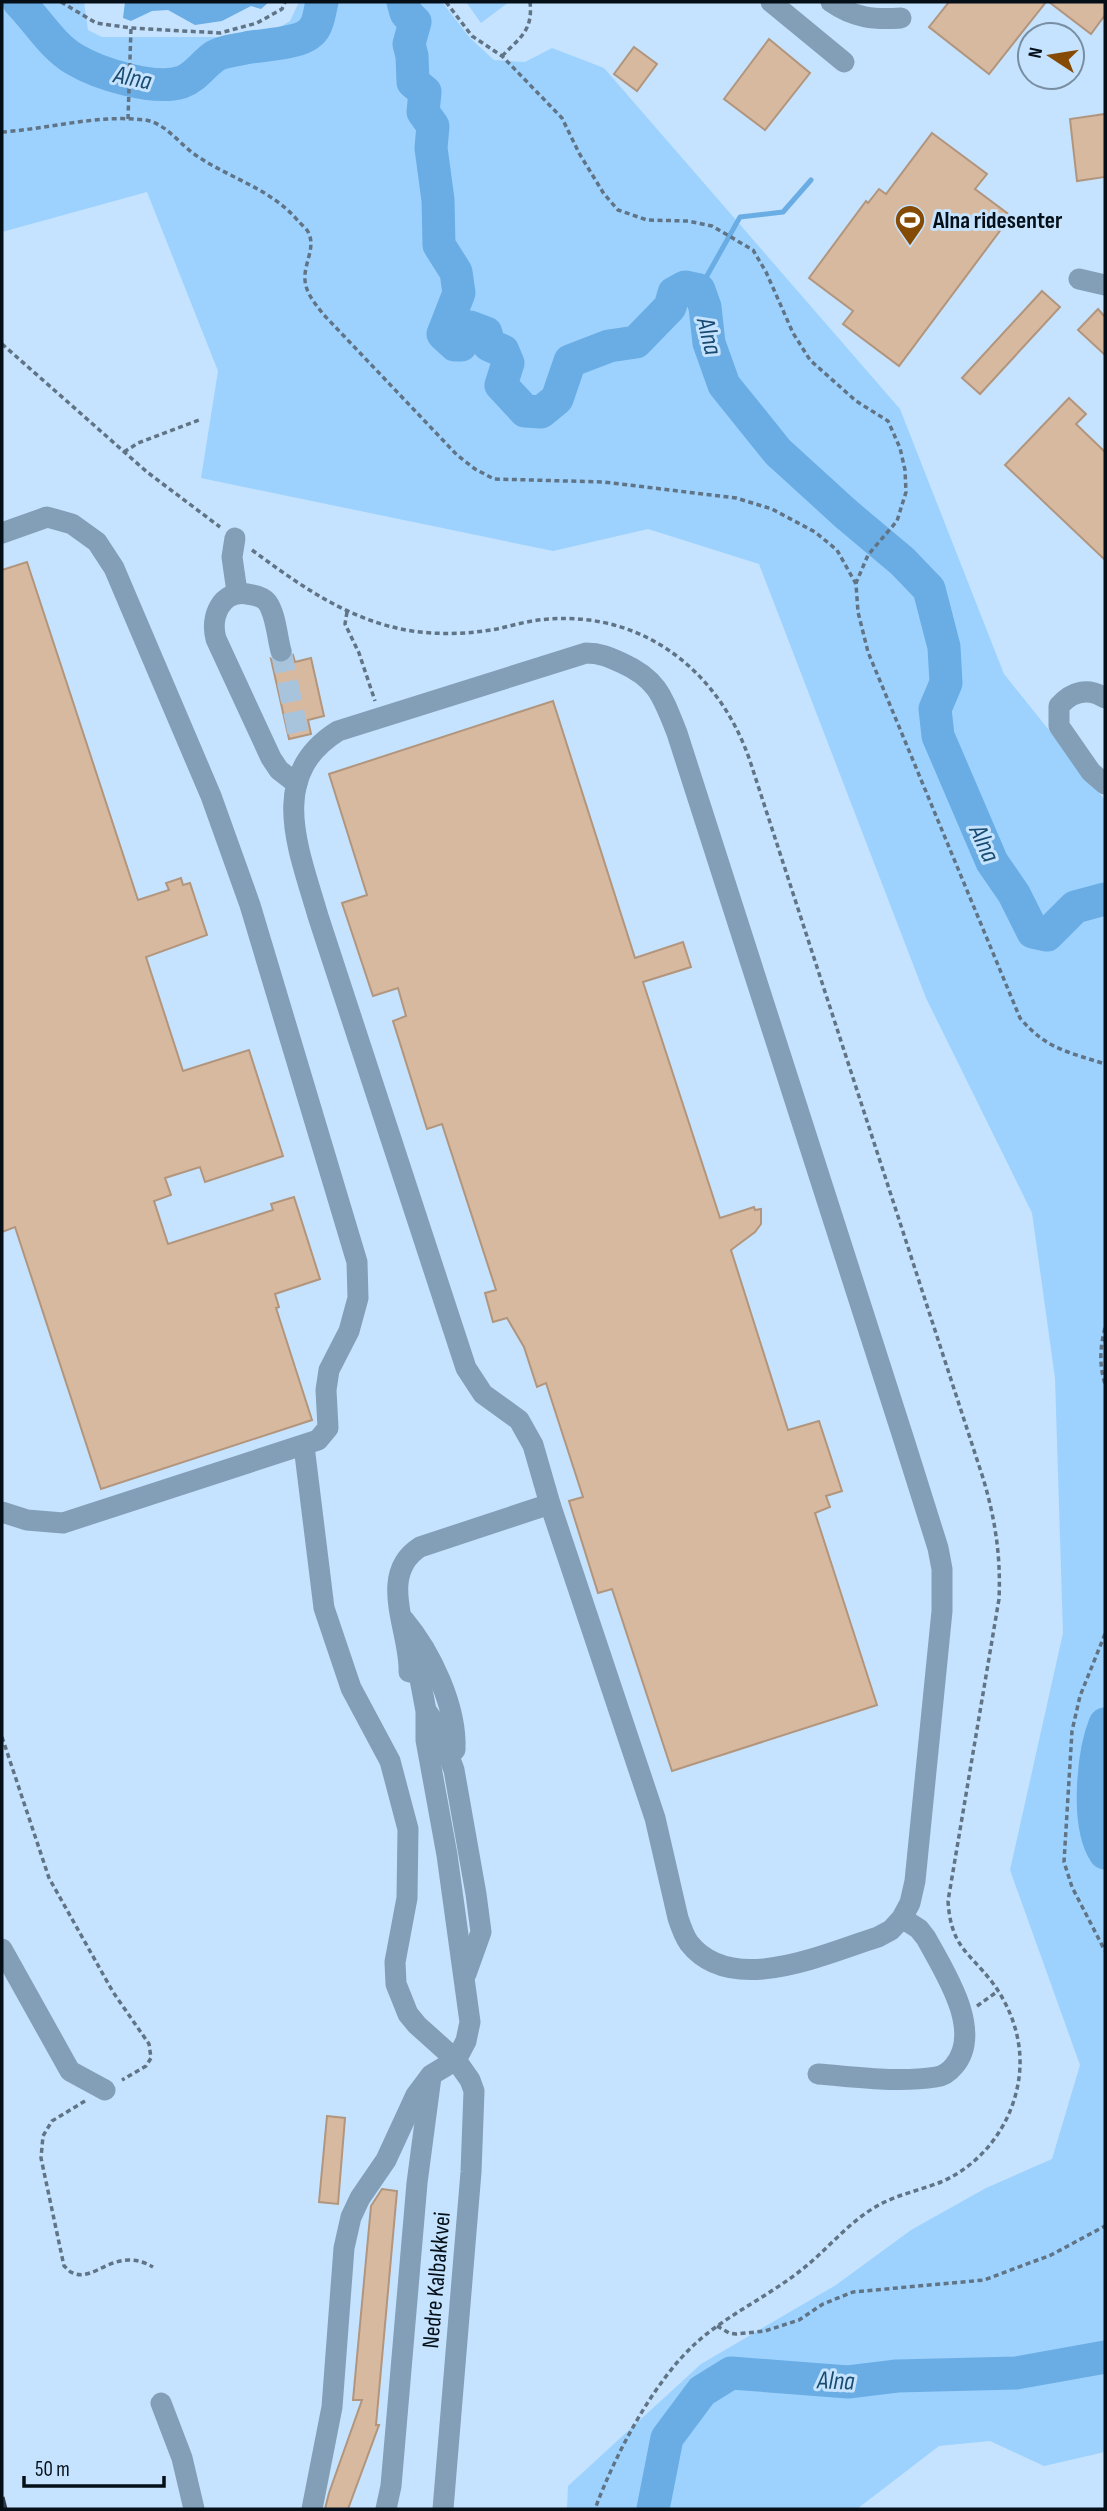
<svg xmlns="http://www.w3.org/2000/svg" width="1107" height="2511" font-family="'Sofia Sans Condensed',sans-serif">
  <rect width="100%" height="100%" fill="#c5e3fe"/>
  <!-- green -->
  <g fill="#9dd2fe">
    <path d="M2 2H84L88 30 102 37H263L290 21 299 2H442L470 38 494 60 525 62 552 48 604 68 900 409 1004 674 1105 800V2452L1044 2466 990 2441 939 2446 857 2509H567L568 2486 701 2364 836 2285 911 2230 986 2188 1052 2159 1080 2065 1010 1870 1063 1633 1055 1378 1032 1213 926 998 759 564 648 529 553 551 201 478 218 371 147 192 2 232Z"/>
    <path d="M466 2H509L481 23Z"/>
  </g>
  <!-- water -->
  <path fill="#6aade4" d="M125 2H269L261 9 251 6 222 21 195 25 168 10 152 11 131 21 123 18Z"/>
  <g fill="none" stroke-linecap="round" stroke-linejoin="round">
    <!-- stream -->
    <path stroke="#6aade4" stroke-width="5" d="M699 290 740 217 783 212 811 180"/>
    <!-- river -->
    <g stroke="#6aade4" stroke-width="33">
      <path d="M19 2C37 20 52 46 74 59 99 74 154 91 182 82 196 77 203 64 215 56 223 51 237 50 246 48 264 44 306 45 315 27 319 21 320 9 322 2"/>
      <path d="M403 2 406 13 415 22 409 44 412 56 413 82 425 92 423 112 433 126 431 148 438 200 439 245 456 272 459 293 443 334 455 345H461L470 327 486 333 489 345 503 351 508 363 501 385 525 411 541 412 557 399 570 361 609 346 636 342 670 307 674 293 685 287 699 290 705 307 709 343 724 385 778 452 846 514 902 561 929 589 944 647 946 683 935 709 938 736 992 862 1014 894 1033 932 1047 935 1075 907 1105 899"/>
      <path d="M1105 1724C1093 1754 1086 1825 1105 1853"/>
      <path d="M653 2509 667 2438 702 2391 731 2373 848 2382 897 2376 1016 2373 1105 2357"/>
    </g>
  </g>
  <!-- building -->
  <g fill="#d7b9a0" stroke="#b2957d" stroke-width="2">
    <path d="M949 2H1046L989 74 929 27Z"/>
    <path d="M1049 2H1105V15L1091 34Z"/>
    <path d="M769 39 810 73 765 130 724 99Z"/>
    <path d="M634 47 657 64 637 91 614 74Z"/>
    <path d="M1105 114V177L1077 181 1070 119Z"/>
    <path d="M932 133 987 174 975 189 1011 216 899 366 843 324 853 311 809 278 866 201 868 203 879 189 886 194Z"/>
    <path d="M1042 291 1060 307 980 394 962 378Z"/>
    <path d="M1098 309 1105 317V355L1078 330Z"/>
    <path d="M1069 398 1086 414 1076 424 1105 452V560L1005 465Z"/>
    <path d="M27 562 138 900 169 890 166 883 181 878 183 885 190 883 207 935 146 957 183 1071 249 1050 283 1156 205 1182 200 1167 165 1178 171 1195 154 1201 168 1244 273 1210 271 1204 294 1197 320 1279 275 1294 279 1307 276 1308 312 1420 101 1489 15 1227 2 1232V570Z"/>
    <path d="M293 655 295 662 311 658 324 716 308 720 311 734 289 739 271 659 277 663 283 664Z"/>
    <path d="M553 701 635 958 683 942 691 967 643 982 720 1218 754 1207 755 1210 761 1209V1224L755 1232 731 1250 788 1430 819 1421 842 1491 826 1496 830 1507 815 1513 877 1705 672 1771 612 1589 598 1593 569 1501 583 1497 546 1383 537 1387 524 1347 507 1318 493 1322 485 1293 496 1290 442 1124 427 1129 393 1021 406 1016 398 988 373 996 342 903 367 895 329 774Z"/>
    <path d="M327 2116 345 2118 338 2204 319 2202Z"/>
    <path d="M382 2189 397 2191 376 2425H379L348 2509H325L329 2493 362 2400H353L371 2206Z"/>
  </g>
  <g fill="none" stroke-linecap="round" stroke-linejoin="round">
    <!-- minor-tunnel -->
    <path stroke="#a8c3dc" stroke-width="21" stroke-dasharray="21 10" stroke-linecap="butt" d="M281 651 299 737"/>
    <!-- path -->
    <g stroke="#617486" stroke-width="3.5" stroke-dasharray="5 3.5" stroke-linecap="butt">
      <path d="M61 2 96 23 131 28 220 33 257 23 282 9 285 2"/>
      <path d="M446 2 472 36 502 56 562 118 579 153 604 194 618 210 647 220 688 221 712 226 753 250 766 272 793 333 810 360 856 401 888 421 900 448 905 470 906 492 897 521 868 555 856 583"/>
      <path d="M502 56C521 37 533 30 530 2"/>
      <path d="M128 119 131 28"/>
      <path d="M2 132C48 129 98 114 145 120 166 123 180 145 197 156 231 179 272 189 299 222 302 225 308 230 309 234 315 247 305 263 305 276 304 291 314 302 323 314L457 455 475 469 494 479 604 482 736 498 772 509 815 532 837 550 856 584 858 612 868 652 1020 1018C1046 1049 1068 1052 1105 1064"/>
      <path d="M2 344 147 472 220 527"/>
      <path d="M124 452 138 443 202 419"/>
      <path d="M252 550C301 586 349 621 412 631 440 635 469 634 497 629 514 625 531 620 549 619 646 612 720 673 750 761L983 1478C995 1518 1001 1556 999 1599L948 1901C951 1947 968 1951 992 1982 1010 2006 1021 2036 1020 2066 1018 2116 987 2162 941 2182 918 2191 894 2195 872 2209 845 2226 825 2252 800 2271 767 2297 727 2315 696 2343 653 2382 615 2455 595 2509"/>
      <path d="M347 612 345 624 359 653 375 701"/>
      <path d="M1105 1328C1100 1347 1099 1365 1105 1384"/>
      <path d="M1105 1634 1080 1696 1072 1731 1064 1862 1072 1887 1105 1951"/>
      <path d="M2 1737 49 1878 113 1992 149 2044 151 2058 146 2066 122 2080"/>
      <path d="M977 2006 998 1991"/>
      <path d="M85 2101 52 2121 43 2136 41 2158 64 2266C67 2268 69 2272 73 2273 95 2283 115 2245 153 2267"/>
      <path d="M717 2326 729 2333 736 2334 765 2331 799 2320 823 2304 853 2292 984 2280 1051 2255 1105 2226"/>
    </g>
    <!-- minor -->
    <g stroke="#839fb7" stroke-width="21">
      <path d="M771 2 844 62"/>
      <path d="M831 2C854 18 874 20 901 18"/>
      <path d="M1079 279 1105 285"/>
      <path d="M2 533 47 517 72 524 97 542 114 568 211 796 250 905 357 1262 358 1298 349 1331 329 1370 326 1390 328 1428 318 1440 63 1523 27 1520 2 1512"/>
      <path d="M235 538 232 557 237 592"/>
      <path d="M281 651C277 637 276 614 267 602 263 597 254 595 247 594 221 590 210 617 216 639L271 758 279 770 297 784"/>
      <path d="M586 653C600 653 609 657 622 663 658 679 663 698 677 733L904 1440 938 1548 942 1569V1611L915 1881 910 1903 902 1918 891 1930 878 1937C826 1953 732 1998 689 1943 684 1936 681 1927 678 1918L655 1818 550 1504 533 1445 519 1420 483 1394 466 1368 318 916C299 850 266 776 338 731Z"/>
      <path d="M1105 698C1088 687 1072 691 1059 706V726L1091 772 1105 784"/>
      <path d="M304 1446 324 1608 351 1688 390 1761 408 1829 407 1898 395 1962 396 1984 408 2014 417 2025 456 2060 470 2080 474 2091 471 2172 443 2509"/>
      <path d="M404 1620C431 1652 457 1707 455 1750"/>
      <path d="M409 1672C411 1633 376 1575 420 1547L550 1504"/>
      <path d="M427 1712 438 1727 454 1770 476 1894 481 1932 466 1974"/>
      <path d="M2 1949 70 2071 105 2090"/>
      <path d="M818 2074C857 2077 898 2083 936 2077 943 2076 950 2071 954 2066 984 2031 944 1971 926 1938L919 1929 902 1918"/>
      <path d="M161 2403 182 2458 194 2509"/>
      <path d="M312 2509 332 2407 344 2248 351 2217 360 2198 386 2160 416 2095 431 2075 456 2060 466 2041 470 2022 447 1855 426 1740V1711L420 1679 410 1661"/>
      <path d="M386 2509 391 2486 417 2183 431 2077"/>
    </g>
    <!-- rail -->
    <path stroke="#303e4b" stroke-width="5" stroke-dasharray="14 7" stroke-linecap="butt" d="M2 2497 5 2509"/>
  </g>
  <!-- icons -->
  <defs>
    <g id="stadium-pin" transform="scale(1.575)"><path d="M0 17L-7.5 6A9.5 9.5 0 1 1 7.5 6Z" fill="#854a03" stroke="#c5e3fe"/><path d="M0-5a6.5 5 0 1 0 0 10a6.5 5 0 1 0 0-10ZM-3.5-1.8h7v3.6h-7Z" fill="#fff"/></g>
  </defs>
  <g fill-rule="evenodd">
    <use href="#stadium-pin" x="910" y="220"/>
  </g>
  <g text-anchor="middle" stroke-width="6" stroke-linejoin="round" paint-order="stroke">
    <!-- poi labels -->
    <g font-size="24" font-weight="bold" fill="#050f18" stroke="#c5e3fe" text-anchor="start">
      <text x="933" y="228">Alna ridesenter</text>
    </g>
    <!-- street labels -->
    <g font-size="24" fill="#050f18" stroke="#c5e3fe">
      <text transform="translate(436 2280) rotate(-85)" y="8">Nedre Kalbakkvei</text>
    </g>
    <!-- water labels -->
    <g font-size="26" font-style="italic" fill="#1a4b70" stroke="#c5e3fe">
      <text transform="translate(133 77) rotate(12)" y="9">Alna</text>
      <text transform="translate(710 336) rotate(76)" y="9">Alna</text>
      <text transform="translate(985 843) rotate(65)" y="9">Alna</text>
      <text transform="translate(836 2380) rotate(2)" y="9">Alna</text>
    </g>
  </g>
  <!-- border -->
  <rect width="1107" height="2511" fill="none" stroke="#050f18" stroke-width="7"/>
  <!-- north arrow -->
  <g transform="translate(1051 56) rotate(282)"><circle r="33" fill="#c5e3fe" stroke="#788ea2" stroke-width="2"/>
  <path d="M0-5L12 26L0 18L-12 26Z" fill="#854a03"/>
  <text y="-10" font-size="19" font-weight="bold" text-anchor="middle" fill="#050f18">N</text>
  </g>
  <!-- scale -->
  <path d="M24 2476v10h140v-10" fill="none" stroke="#050f18" stroke-width="3.5"/>
  <text x="35" y="2476" font-size="21" fill="#050f18" stroke="#c5e3fe" stroke-width="5" paint-order="stroke">50 m</text>
</svg>
